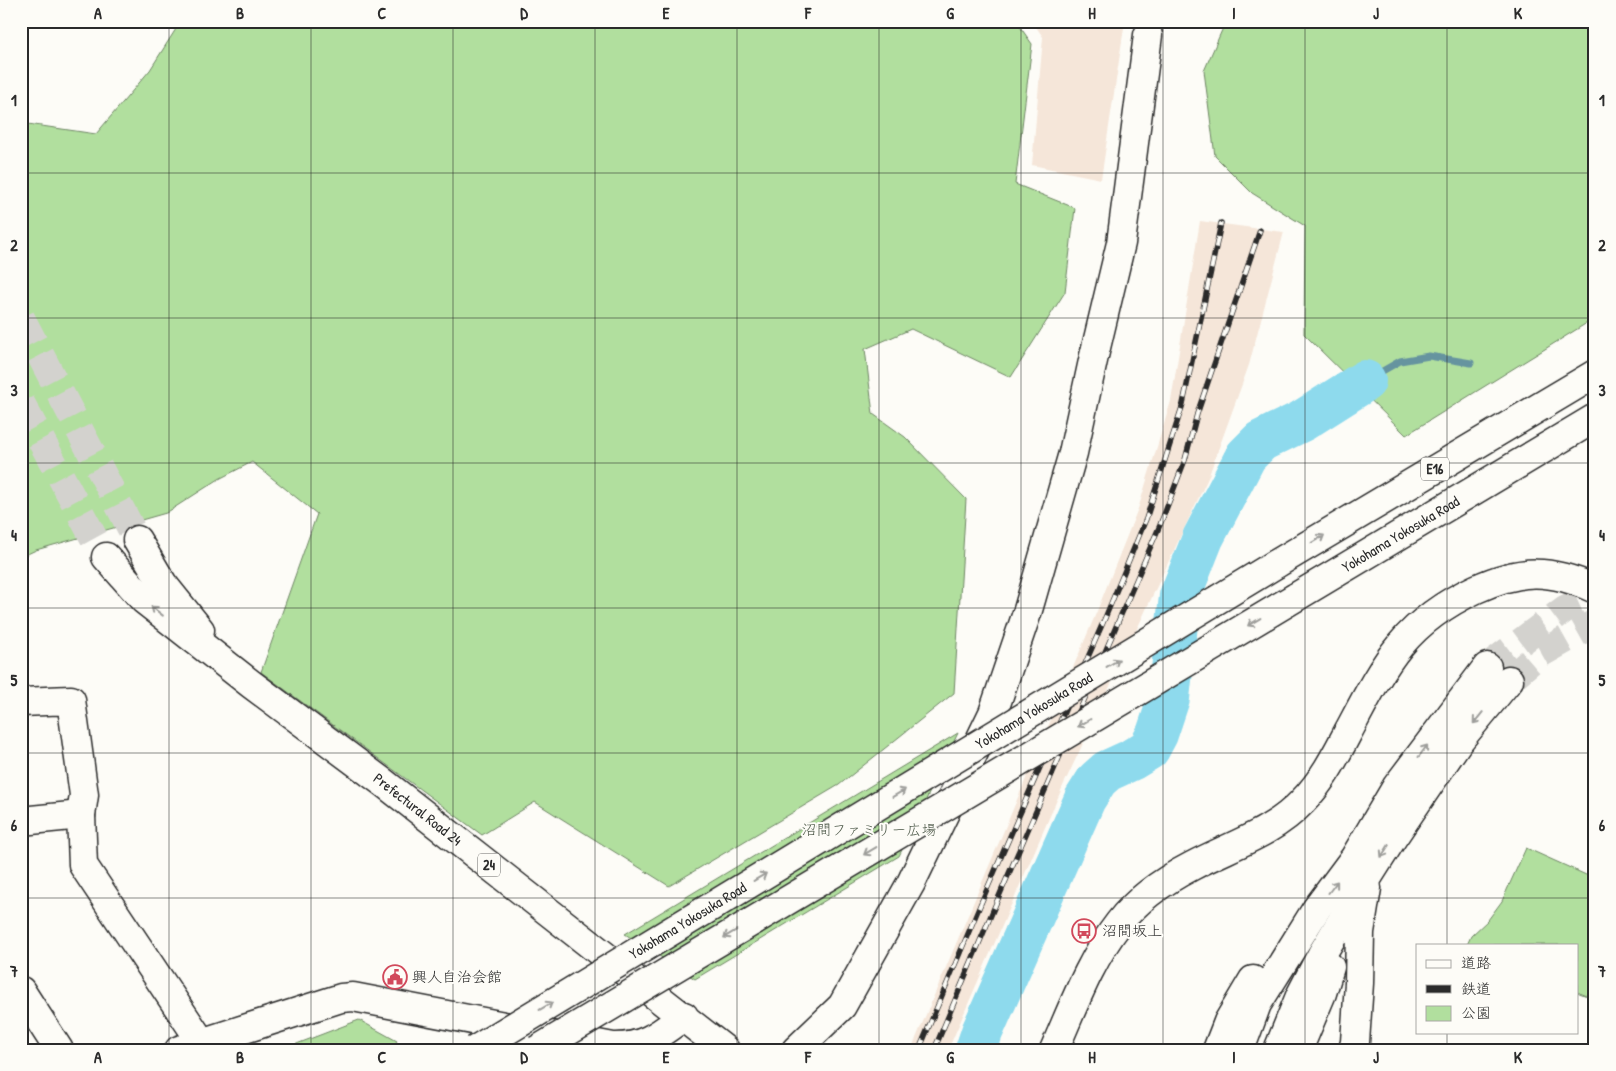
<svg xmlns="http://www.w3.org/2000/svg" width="1616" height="1071" font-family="'Patrick Hand','Klee One',sans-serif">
  <rect width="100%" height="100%" fill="#fdfcf7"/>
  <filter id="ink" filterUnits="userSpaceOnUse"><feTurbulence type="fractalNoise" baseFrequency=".02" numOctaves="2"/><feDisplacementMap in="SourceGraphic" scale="10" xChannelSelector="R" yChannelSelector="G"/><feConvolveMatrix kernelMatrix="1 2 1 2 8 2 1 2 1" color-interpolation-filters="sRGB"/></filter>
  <g filter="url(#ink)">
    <!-- built -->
    <g fill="#f5e6d9">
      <path d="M1032 21H1125L1101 179 1032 165 1043 37Z"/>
      <path d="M1200 221 1284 232 1249 365 1208 478 1063 786 948 1050H911L1097 611 1139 506 1171 401Z"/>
    </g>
    <!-- green -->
    <g fill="#b1df9e" stroke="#6e8564">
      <path d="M181 21H1016L1032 44 1015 184 1075 208 1065 292 1011 377 911 329 865 349 873 414 905 437 966 499 954 693 839 785 669 886 535 802 482 835 261 672 317 514 252 462 219 479 166 513 36 550 21 557V123L96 134 150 70Z"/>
      <path d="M1226 21H1595V318L1406 435 1304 334 1305 226 1252 193 1215 156 1204 71Z"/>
      <path d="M958 733 899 856 695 979 625 934Z"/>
      <path d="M1526 848 1595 879V980L1587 996 1577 992V945H1467L1471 936 1488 920 1502 901Z"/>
      <path d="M359 1020 397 1041 392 1050H281Z"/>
    </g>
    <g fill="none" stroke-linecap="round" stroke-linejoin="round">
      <!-- stream -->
      <path stroke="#66949f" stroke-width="7" d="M1365 381 1400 361 1429 356 1471 363"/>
      <!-- river -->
      <path stroke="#8edaed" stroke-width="42" d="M976 1050 982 1032 1085 799 1097 780 1107 771 1131 760 1149 749 1157 734 1169 698 1180 596 1203 538 1246 456 1261 441 1302 421 1365 381"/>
      <!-- major-tunnel -->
      <g stroke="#d3d2ce" stroke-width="28" stroke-dasharray="28 14" stroke-linecap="butt">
        <path d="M21 318 137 540"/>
        <path d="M21 403 95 540 106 557"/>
      </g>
      <!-- highway-tunnel -->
      <g stroke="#d3d2ce" stroke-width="28" stroke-dasharray="28 14" stroke-linecap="butt">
        <path d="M1487 667 1565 609 1595 595"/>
        <path d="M1509 680 1538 655 1595 623"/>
      </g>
      <!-- minor casing -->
      <g stroke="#2b2b2b" stroke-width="31">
        <g id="minor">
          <path d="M21 702 71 700 84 795 81 815 83 865 202 1043"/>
          <path d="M21 821 81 815"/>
          <path d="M21 991 59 1050"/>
          <path d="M179 1050 341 998 353 997 613 1047C644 1048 660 1034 684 1016"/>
          <path d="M796 1050 842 1006 911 883 993 713 1028 610 1073 453 1094 356 1121 243 1148 35"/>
          <path d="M1054 1050C1073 1007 1090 960 1119 923 1138 898 1165 880 1192 866 1229 846 1272 834 1302 802 1322 782 1335 757 1348 732 1384 664 1403 623 1476 589 1521 568 1551 569 1595 589"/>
        </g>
      </g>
      <!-- major casing -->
      <g stroke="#2b2b2b" stroke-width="31">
        <g id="major">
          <path d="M137 540 163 584 200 630"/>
          <path id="s1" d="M106 557 144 600 251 684 384 783 725 1050"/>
        </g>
      </g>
      <!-- highway casing -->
      <g stroke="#2b2b2b" stroke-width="31">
        <g id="highway">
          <path d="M1276 564 1595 374"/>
          <path id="s2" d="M1296 597 1595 418"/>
          <path d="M1217 1050 1228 1022 1253 980"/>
          <path d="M1240 1050 1257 1004 1317 908 1355 857 1397 786 1487 667"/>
          <path d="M1278 1050 1300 996 1322 954 1363 885 1394 836 1458 742 1509 680"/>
          <path d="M1298 1050 1322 993 1330 967"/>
          <path d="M1353 1050 1355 1042 1359 983 1360 932 1367 888"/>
        </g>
      </g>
      <!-- minor -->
      <use href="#minor" stroke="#fdfcf7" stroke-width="28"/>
      <!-- major -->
      <use href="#major" stroke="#fdfcf7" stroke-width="28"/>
      <!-- highway -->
      <use href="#highway" stroke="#fdfcf7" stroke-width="28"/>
      <!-- rail casing -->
      <g stroke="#2b2b2b" stroke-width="5.5">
        <g id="rail">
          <path d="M919 1050 981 903 1105 618 1146 519 1183 404 1221 223"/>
          <path d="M934 1050 994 908 1160 525 1185 460 1197 414 1260 230"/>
        </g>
      </g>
      <!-- rail -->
      <use href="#rail" stroke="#fdfcf7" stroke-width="4" stroke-dasharray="11" stroke-linecap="butt"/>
      <!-- highway-bridge casing -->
      <g stroke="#2b2b2b" stroke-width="31" stroke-linecap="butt">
        <g id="highway-bridge">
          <path id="s3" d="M475 1050 1276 564"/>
          <path d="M537 1050 1296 597"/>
        </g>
      </g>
      <!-- highway-bridge -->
      <use href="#highway-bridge" stroke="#fdfcf7" stroke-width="28"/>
    </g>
    <!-- one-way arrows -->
    <defs><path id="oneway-shaft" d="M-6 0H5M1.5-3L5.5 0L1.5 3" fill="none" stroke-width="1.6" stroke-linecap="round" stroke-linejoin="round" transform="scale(1.25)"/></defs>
    <g stroke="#9e9e9b">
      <use href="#oneway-shaft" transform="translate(1318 539) rotate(-31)"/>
      <use href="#oneway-shaft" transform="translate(157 611) rotate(-142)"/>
      <use href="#oneway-shaft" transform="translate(1254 622) rotate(149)"/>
      <use href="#oneway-shaft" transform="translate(1113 663) rotate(-31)"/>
      <use href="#oneway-shaft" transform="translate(1478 718) rotate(129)"/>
      <use href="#oneway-shaft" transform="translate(1084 723) rotate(149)"/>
      <use href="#oneway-shaft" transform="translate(1423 751) rotate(-53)"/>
      <use href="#oneway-shaft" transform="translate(899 793) rotate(-31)"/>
      <use href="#oneway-shaft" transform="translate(870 851) rotate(149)"/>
      <use href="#oneway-shaft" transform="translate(1385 851) rotate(122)"/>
      <use href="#oneway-shaft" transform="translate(760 877) rotate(-31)"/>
      <use href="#oneway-shaft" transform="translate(1333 887) rotate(-53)"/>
      <use href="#oneway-shaft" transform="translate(730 934) rotate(149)"/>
      <use href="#oneway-shaft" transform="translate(546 1006) rotate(-31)"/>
    </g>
  </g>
  <!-- grid -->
  <path fill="none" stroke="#2b2b2b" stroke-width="1" stroke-opacity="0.55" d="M169 21V1050M311 21V1050M453 21V1050M595 21V1050M737 21V1050M879 21V1050M1021 21V1050M1163 21V1050M1305 21V1050M1447 21V945M21 173H1595M21 318H1595M21 463H1595M21 608H1595M21 753H1595M21 898H1595M1447 1032V1050"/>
  <!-- icons -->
  <defs>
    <g id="bus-ring" transform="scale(1.25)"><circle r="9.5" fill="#fdfcf7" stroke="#d1495b" stroke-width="1.5"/><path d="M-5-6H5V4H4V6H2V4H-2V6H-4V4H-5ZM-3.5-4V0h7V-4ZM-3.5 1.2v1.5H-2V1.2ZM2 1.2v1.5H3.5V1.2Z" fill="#d1495b"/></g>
    <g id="civic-ring" transform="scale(1.25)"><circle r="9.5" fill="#fdfcf7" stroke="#d1495b" stroke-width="1.5"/><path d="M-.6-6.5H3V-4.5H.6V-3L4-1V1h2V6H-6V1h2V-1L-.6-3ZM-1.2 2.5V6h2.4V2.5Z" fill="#d1495b"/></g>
  </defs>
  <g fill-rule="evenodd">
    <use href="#bus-ring" x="1084" y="931"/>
    <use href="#civic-ring" x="395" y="977"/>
  </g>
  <g text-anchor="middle" stroke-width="4" stroke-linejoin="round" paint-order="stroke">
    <!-- shield labels -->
    <g fill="#fdfcf7" stroke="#6a6a68" stroke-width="1">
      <rect x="1421" y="457.5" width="28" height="23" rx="4"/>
      <rect x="478" y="853.5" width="22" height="23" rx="4"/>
    </g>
    <g font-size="14" font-weight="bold" fill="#2b2b2b">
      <text x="1435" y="474">E16</text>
      <text x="489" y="870">24</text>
    </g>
    <!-- street labels -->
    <g font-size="15" fill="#2b2b2b" stroke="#fdfcf7">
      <text dy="5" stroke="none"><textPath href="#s2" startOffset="122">Yokohama Yokosuka Road</textPath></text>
      <text dy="5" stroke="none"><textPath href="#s3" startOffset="654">Yokohama Yokosuka Road</textPath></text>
      <text dy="5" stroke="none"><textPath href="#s1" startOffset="402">Prefectural Road 24</textPath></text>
      <text dy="5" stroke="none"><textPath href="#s3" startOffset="249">Yokohama Yokosuka Road</textPath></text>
    </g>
    <!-- park labels -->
    <g font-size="15" fill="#4c5848" stroke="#fdfcf7">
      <text x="869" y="835">沼間ファミリー広場</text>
    </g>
    <!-- poi labels -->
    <g font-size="15" fill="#2b2b2b" stroke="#fdfcf7" text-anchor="start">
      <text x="1102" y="936">沼間坂上</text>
      <text x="412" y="982">興人自治会館</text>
    </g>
  </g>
  <!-- margin -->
  <rect width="1616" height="1071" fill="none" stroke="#fdfcf7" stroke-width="55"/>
  <!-- legend -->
  <rect x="1416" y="944" width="162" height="90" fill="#fdfcf7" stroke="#a9a8a5"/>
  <rect x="1426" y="960" width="25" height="8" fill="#fdfcf7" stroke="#a9a8a5"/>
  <text x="1461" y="968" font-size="15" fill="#2b2b2b">道路</text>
  <rect x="1426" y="985" width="25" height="8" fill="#2b2b2b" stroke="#a9a8a5"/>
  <text x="1461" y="994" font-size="15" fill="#2b2b2b">鉄道</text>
  <rect x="1426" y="1006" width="25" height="15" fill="#b1df9e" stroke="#a9a8a5"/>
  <text x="1461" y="1018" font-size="15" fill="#2b2b2b">公園</text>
  <rect x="28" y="28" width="1560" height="1016" fill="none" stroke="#2b2b2b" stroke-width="2"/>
  <g font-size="16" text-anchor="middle" font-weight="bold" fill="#2b2b2b">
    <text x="98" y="19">A</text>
    <text x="240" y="19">B</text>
    <text x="382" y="19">C</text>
    <text x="524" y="19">D</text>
    <text x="666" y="19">E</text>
    <text x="808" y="19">F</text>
    <text x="950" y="19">G</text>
    <text x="1092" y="19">H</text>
    <text x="1234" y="19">I</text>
    <text x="1376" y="19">J</text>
    <text x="1518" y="19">K</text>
    <text x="14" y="106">1</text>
    <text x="1602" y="106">1</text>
    <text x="14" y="251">2</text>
    <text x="1602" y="251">2</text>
    <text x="14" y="396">3</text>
    <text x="1602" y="396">3</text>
    <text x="14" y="541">4</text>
    <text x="1602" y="541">4</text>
    <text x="14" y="686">5</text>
    <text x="1602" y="686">5</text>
    <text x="14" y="831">6</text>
    <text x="1602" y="831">6</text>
    <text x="14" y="977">7</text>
    <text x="1602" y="977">7</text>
    <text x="98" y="1063">A</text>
    <text x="240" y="1063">B</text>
    <text x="382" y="1063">C</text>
    <text x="524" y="1063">D</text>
    <text x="666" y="1063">E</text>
    <text x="808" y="1063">F</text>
    <text x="950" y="1063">G</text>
    <text x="1092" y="1063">H</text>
    <text x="1234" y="1063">I</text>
    <text x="1376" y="1063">J</text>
    <text x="1518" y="1063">K</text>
  </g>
</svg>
